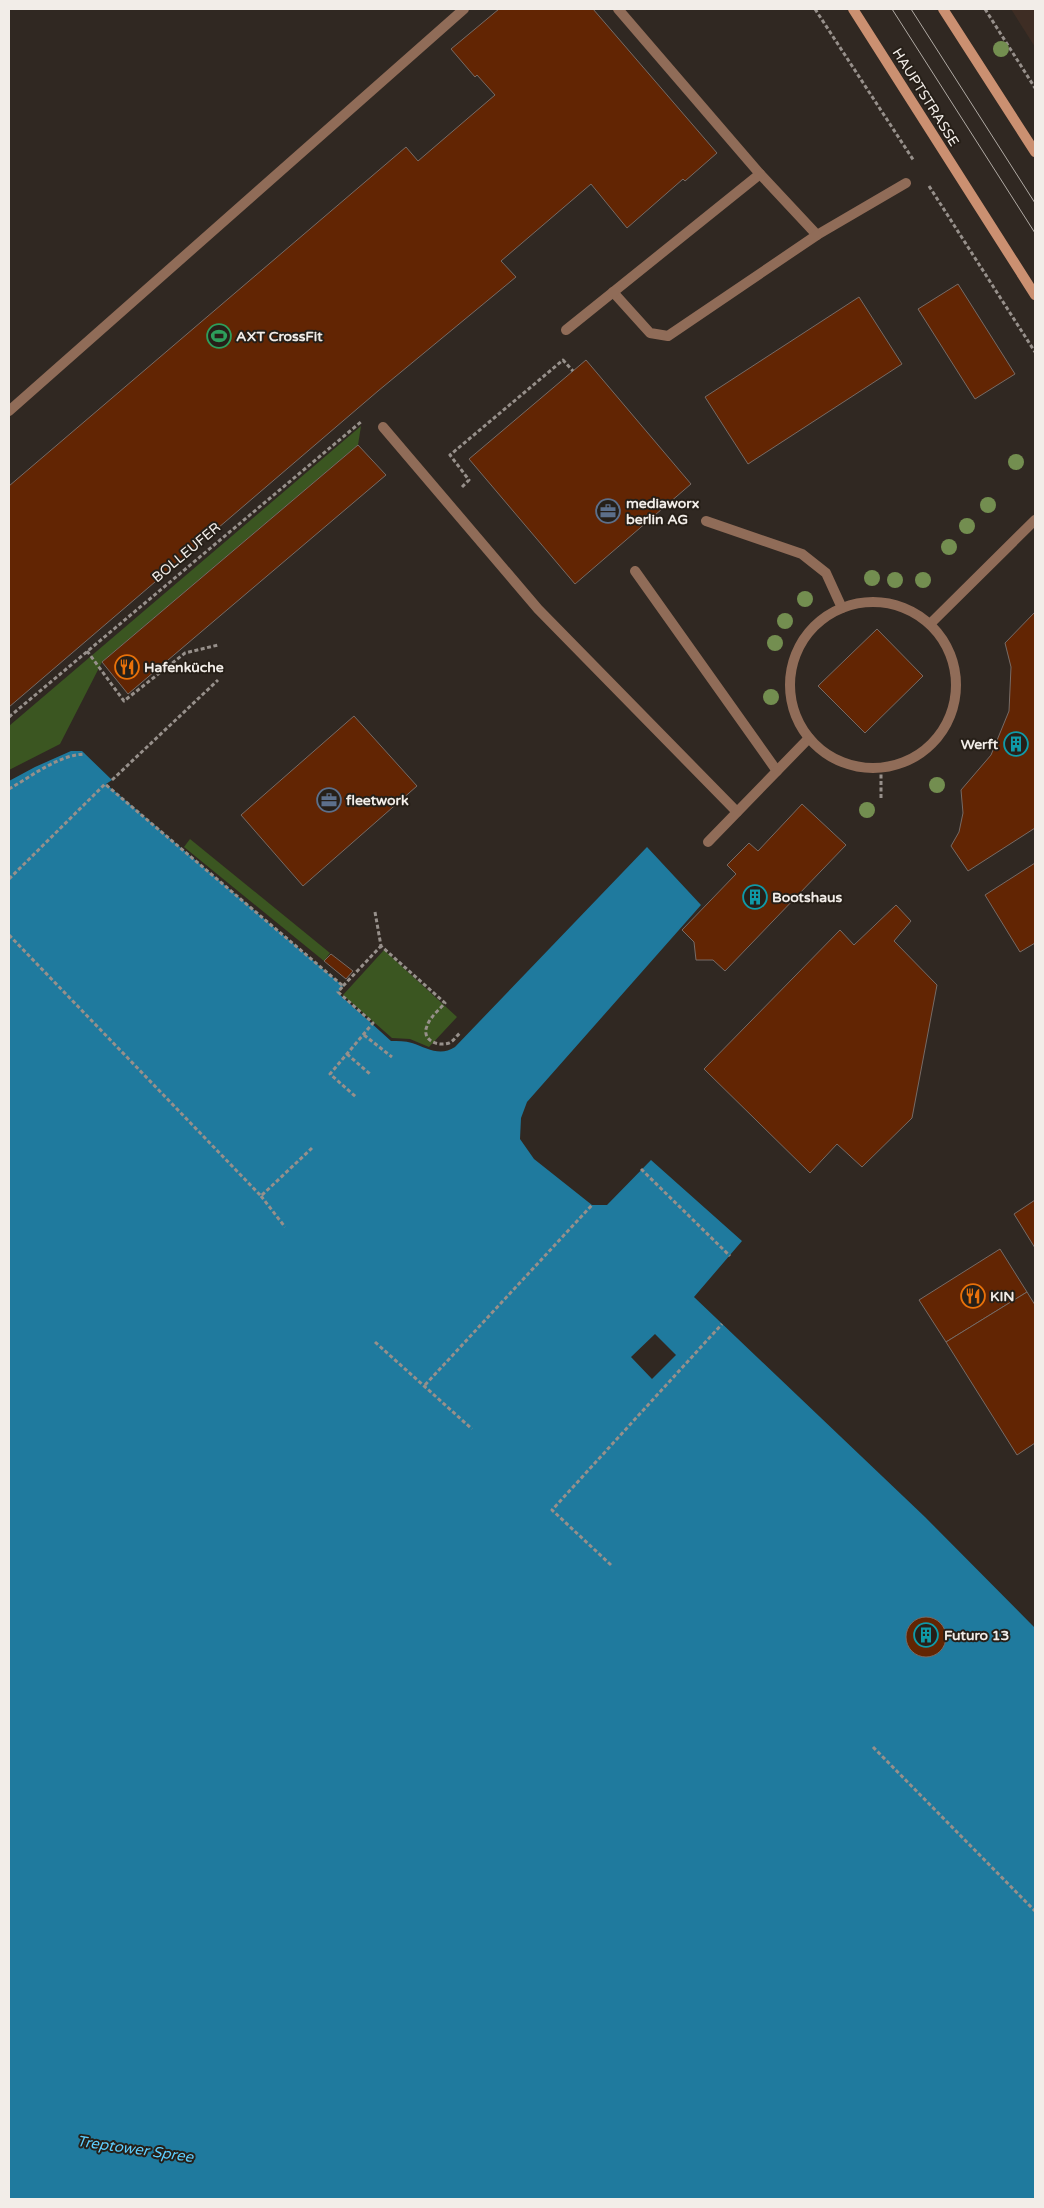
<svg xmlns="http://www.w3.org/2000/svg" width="1044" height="2208" font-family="'Varela Round',sans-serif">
  <rect width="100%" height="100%" fill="#302822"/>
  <!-- industrial -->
  <path fill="#3e2d24" d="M1011 9H1035V47Z"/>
  <!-- green -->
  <g fill="#3b5621">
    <path d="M361 426 358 445 102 662 60 744 9 770V726Z"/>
    <path d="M190 839 330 953 324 961 184 847Z"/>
    <path d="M384 950 457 1017 429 1047 410 1039 392 1038 343 995Z"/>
  </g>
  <!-- water -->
  <path fill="#1f7a9e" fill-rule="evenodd" d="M71 751H82L112 780 106 784 343 986 338 993 391 1041C398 1041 405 1041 412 1043 427 1048 440 1057 455 1047L647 847 701 905 527 1102 521 1118 520 1139 534 1159 592 1205H607L651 1160 742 1241 694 1297 925 1517 1035 1628V2199H9V781L35 767ZM655 1334 676 1355 652 1379 631 1357Z"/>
  <!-- building -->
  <g fill="#622503" stroke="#766b66">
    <path d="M499 9H593L717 153 685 181 683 179 627 228 591 184 501 261 516 277 378 391 9 707V486L406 147 418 161 495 95 477 75 475 77 451 49Z"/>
    <path d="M958 284 1015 374 975 399 918 309Z"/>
    <path d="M859 297 902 364 748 464 705 397Z"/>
    <path d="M586 360 691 484 575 584 469 459Z"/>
    <path d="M358 445 386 475 128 694 102 662Z"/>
    <path d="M1035 612V828L968 871 951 846 959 832 963 813 961 790 991 755 1009 711 1011 667 1005 643Z"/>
    <path d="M877 629 923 676 865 733 818 686Z"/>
    <path d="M354 716 417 786 303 886 241 815Z"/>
    <path d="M802 804 846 845 725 971 713 960H696L694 942 682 930 736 874 727 865 749 843 758 851Z"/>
    <path d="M1035 863V943L1020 952 985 895Z"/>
    <path d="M896 905 911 921 894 941 937 985 912 1118 862 1167 837 1144 810 1173 704 1069 840 930 854 945Z"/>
    <path d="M331 954 353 971 346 979 324 961Z"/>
    <path d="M1035 1200V1248L1014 1214Z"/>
    <path d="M1000 1249 1027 1292 946 1342 919 1300Z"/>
    <path d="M1027 1292 1035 1305V1443L1017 1455 946 1342Z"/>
    <circle cx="926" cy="1637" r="20"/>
  </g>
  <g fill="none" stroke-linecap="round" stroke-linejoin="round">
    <!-- path -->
    <g stroke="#97908b" stroke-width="3" stroke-dasharray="4 2.5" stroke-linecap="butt">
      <path d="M815 9 914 161"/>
      <path d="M985 9 1035 88"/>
      <path d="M929 186 1035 352"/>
      <path d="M462 487 469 480 450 455 563 360 573 371"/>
      <path d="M87 651 124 701 185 653 218 645"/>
      <path d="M9 717 362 421"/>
      <path d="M881 768V799"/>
      <path d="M112 780 218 680"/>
      <path d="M9 789C32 776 58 755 85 754"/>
      <path d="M9 879 105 784 343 986 338 992 373 1023 330 1074 356 1097"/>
      <path d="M375 912 381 946 445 1003C439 1010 430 1017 427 1026 421 1040 438 1047 449 1043 454 1041 457 1035 461 1032"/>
      <path d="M9 935 261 1196 312 1148"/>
      <path d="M343 986 381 946"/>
      <path d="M364 1035 392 1057"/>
      <path d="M347 1054 370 1074"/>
      <path d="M641 1169 730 1256"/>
      <path d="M261 1196 285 1227"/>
      <path d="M375 1342 472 1429"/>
      <path d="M425 1385 592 1205"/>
      <path d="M611 1565 552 1510 722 1324"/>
      <path d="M873 1747 1035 1911"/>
    </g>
    <!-- lane -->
    <g stroke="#906c58" stroke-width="10">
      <path d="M618 9 760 174 817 235 906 183"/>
      <path d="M613 292 650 333 668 336 817 235"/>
      <path d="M566 330 760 174"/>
      <path d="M9 411 464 9"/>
      <path d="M383 427 538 609 737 812"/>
      <path d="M706 521 802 554 826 573 842 608"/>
      <path d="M635 571 777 771"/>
      <path d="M708 842 809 738"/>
    </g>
    <!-- street -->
    <g stroke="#906c58" stroke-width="10">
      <circle cx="873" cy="685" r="83"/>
      <path d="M930 624 1035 520"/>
    </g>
    <!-- secondary -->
    <g stroke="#cb9071" stroke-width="10">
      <path d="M853 9 1035 295"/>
      <path d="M943 9 1035 152"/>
    </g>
    <!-- tram -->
    <g stroke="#b0aaa4" stroke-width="1">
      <path d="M892 9 1035 233"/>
      <path d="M911 9 1035 203"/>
    </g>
  </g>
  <!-- trees -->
  <g fill="#738e50">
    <circle cx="1001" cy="49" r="8"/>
    <circle cx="1016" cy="462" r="8"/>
    <circle cx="988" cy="505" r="8"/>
    <circle cx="967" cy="526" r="8"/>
    <circle cx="949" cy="547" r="8"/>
    <circle cx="872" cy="578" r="8"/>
    <circle cx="895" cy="580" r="8"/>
    <circle cx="923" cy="580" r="8"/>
    <circle cx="805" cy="599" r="8"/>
    <circle cx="785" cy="621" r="8"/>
    <circle cx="775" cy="643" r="8"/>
    <circle cx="771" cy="697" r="8"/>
    <circle cx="937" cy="785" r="8"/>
    <circle cx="867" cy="810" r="8"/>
  </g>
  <!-- icons -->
  <defs>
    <g id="stadium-ring" transform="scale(1.25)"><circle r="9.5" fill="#261f18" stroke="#2e9e5b" stroke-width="1.5"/><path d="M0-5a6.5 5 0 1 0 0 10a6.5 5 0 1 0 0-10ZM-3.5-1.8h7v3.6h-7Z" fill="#2e9e5b"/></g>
    <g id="office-ring" transform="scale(1.25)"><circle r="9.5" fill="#261f18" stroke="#5c6f8a" stroke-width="1.5"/><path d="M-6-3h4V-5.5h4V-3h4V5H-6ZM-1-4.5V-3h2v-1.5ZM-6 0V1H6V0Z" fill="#5c6f8a"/></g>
    <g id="restaurant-ring" transform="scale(1.25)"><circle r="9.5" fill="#261f18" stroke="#e8710a" stroke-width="1.5"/><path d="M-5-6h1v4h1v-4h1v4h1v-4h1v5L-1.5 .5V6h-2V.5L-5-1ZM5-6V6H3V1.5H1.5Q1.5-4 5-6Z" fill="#e8710a"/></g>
    <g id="building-ring" transform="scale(1.25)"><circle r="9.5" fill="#261f18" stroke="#0f9aa8" stroke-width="1.5"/><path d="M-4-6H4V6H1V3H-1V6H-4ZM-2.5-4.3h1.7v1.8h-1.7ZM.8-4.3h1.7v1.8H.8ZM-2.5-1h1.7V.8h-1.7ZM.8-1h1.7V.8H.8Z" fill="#0f9aa8"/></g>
  </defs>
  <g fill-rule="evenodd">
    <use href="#stadium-ring" x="219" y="336"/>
    <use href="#office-ring" x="608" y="511"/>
    <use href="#restaurant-ring" x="127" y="667"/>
    <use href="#building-ring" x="1016" y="744"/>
    <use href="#office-ring" x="329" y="800"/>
    <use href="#building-ring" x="755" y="897"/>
    <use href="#restaurant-ring" x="973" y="1296"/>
    <use href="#building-ring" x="926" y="1635"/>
  </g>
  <g text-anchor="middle" stroke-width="4" stroke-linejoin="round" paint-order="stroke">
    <!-- street labels -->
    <g font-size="14" fill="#f2ede8" stroke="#261f18">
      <text transform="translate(926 97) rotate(58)" y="5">HAUPTSTRASSE</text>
      <text transform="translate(186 552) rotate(-40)" y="5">BOLLEUFER</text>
    </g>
    <!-- poi labels -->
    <g font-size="14" font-weight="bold" fill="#f2ede8" stroke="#261f18" text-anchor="start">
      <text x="236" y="341">AXT CrossFit</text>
      <text x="626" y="508">mediaworx<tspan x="626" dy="16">berlin AG</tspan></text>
      <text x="144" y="672">Hafenküche</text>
      <text x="998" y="749" text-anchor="end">Werft</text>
      <text x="346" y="805">fleetwork</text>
      <text x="772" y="902">Bootshaus</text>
      <text x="990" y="1301">KIN</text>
      <text x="944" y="1640">Futuro 13</text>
    </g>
    <!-- water labels -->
    <g font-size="15" font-style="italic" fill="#5dcdfd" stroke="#261f18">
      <text transform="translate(135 2149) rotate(8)" y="5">Treptower Spree</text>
    </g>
  </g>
  <!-- border -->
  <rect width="1044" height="2208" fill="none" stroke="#f2ede8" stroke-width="20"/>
</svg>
